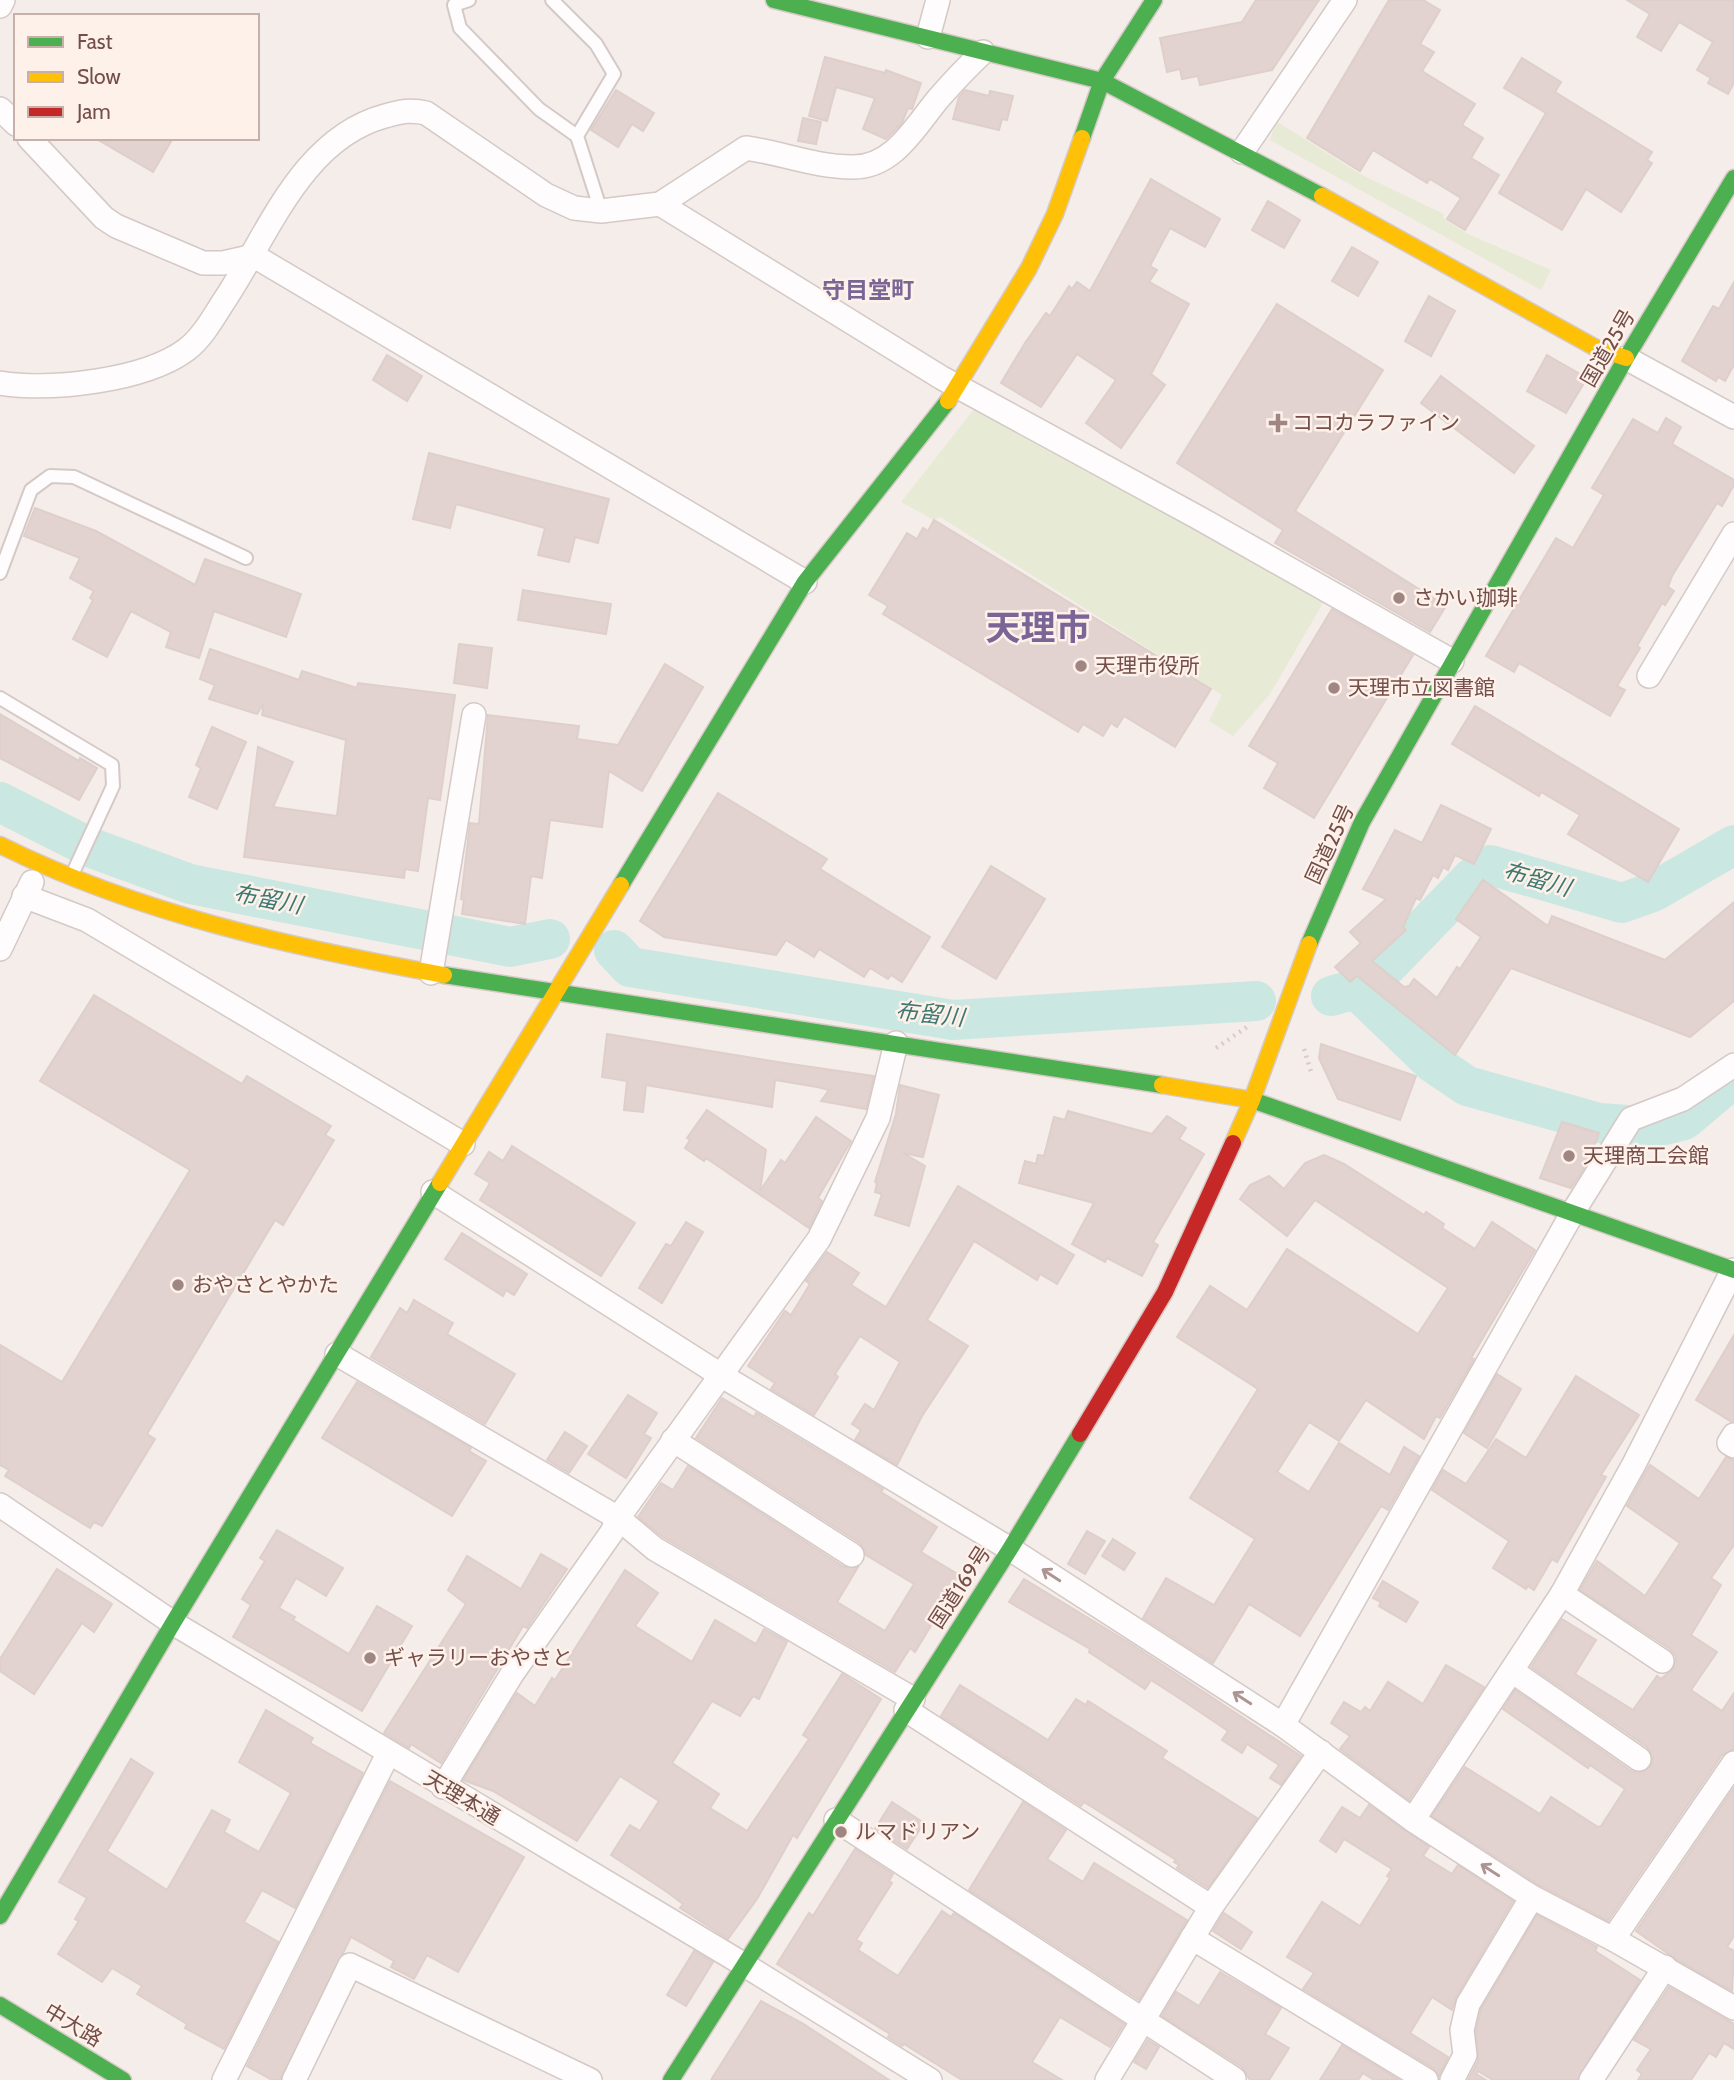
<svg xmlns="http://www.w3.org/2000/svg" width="1734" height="2080" font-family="Cabin,'Noto Sans JP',sans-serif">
  <rect width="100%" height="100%" fill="#f5ede9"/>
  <!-- green -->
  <g fill="#e7ead4">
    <path d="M1276 121 1362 175 1444 214 1443 218 1468 234 1551 270 1541 290 1270 140Z"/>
    <path d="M975 408 1327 596 1270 694 1233 736 1209 721 1222 695 940 517 934 520 901 502Z"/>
  </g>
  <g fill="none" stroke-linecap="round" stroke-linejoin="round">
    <!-- river -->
    <g stroke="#cae7e2" stroke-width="40">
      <path d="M0 802 89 847 190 884 510 947 550 939"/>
      <path d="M614 950 630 967 953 1020 1256 1001"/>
      <path d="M1356 989 1433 1063 1467 1086 1599 1123 1656 1127 1684 1120 1734 1078"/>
      <path d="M1331 996 1356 989 1374 979 1473 877 1490 865 1622 903 1653 892 1734 845"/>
    </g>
  </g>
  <!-- building -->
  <g fill="#e2d3d0" stroke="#decfcb" stroke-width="2">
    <path d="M1256 0H1319L1272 70 1200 85 1198 76 1182 79 1180 69 1167 72 1160 38 1242 22Z"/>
    <path d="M1389 0H1423L1440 10 1420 44 1434 52 1422 71 1475 104 1462 125 1483 138 1471 158 1499 175 1465 230 1447 219 1461 198 1430 179 1427 183 1373 150 1360 171 1307 138Z"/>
    <path d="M1627 0H1734V83L1728 94 1708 83 1711 78 1697 70 1713 42 1679 22 1661 51 1637 37 1650 14Z"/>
    <path d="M825 57 885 73 886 70 921 83 912 109 908 108 902 123 886 139 863 129 875 98 836 87 827 121 809 116Z"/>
    <path d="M1522 58 1561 82 1555 92 1652 152 1647 160 1652 163 1621 212 1586 189 1562 230 1499 193 1546 113 1504 88Z"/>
    <path d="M616 90 654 113 643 131 632 124 618 147 591 130Z"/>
    <path d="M965 90 989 96 990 91 1013 96 1007 120 1002 119 999 130 953 119 959 97Z"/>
    <path d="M803 118 821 122 816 144 798 141Z"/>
    <path d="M95 138H173L153 172Z"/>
    <path d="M1151 179 1220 219 1205 247 1170 228 1150 266 1157 270 1149 282 1189 304 1151 374 1165 385 1121 448 1086 423 1116 380 1077 354 1041 407 1001 383 1025 343 1046 313 1050 316 1069 286 1072 289 1077 282 1090 291Z"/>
    <path d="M1268 201 1300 220 1284 248 1252 230Z"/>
    <path d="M1352 247 1378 262 1358 296 1332 281Z"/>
    <path d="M1734 282V365L1725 381 1718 377 1716 381 1682 361 1713 306 1719 309Z"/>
    <path d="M1429 296 1455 311 1431 356 1405 341Z"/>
    <path d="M1277 304 1383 370 1295 511 1446 606 1430 632 1275 543 1283 530 1177 463Z"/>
    <path d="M387 355 422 376 407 401 373 380Z"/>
    <path d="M1547 355 1587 378 1566 413 1527 391Z"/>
    <path d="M1441 376 1534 446 1514 473 1421 403Z"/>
    <path d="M1666 418 1681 427 1672 444 1734 480V485L1722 506 1717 503 1672 576 1668 587 1674 591 1665 605 1662 603 1637 646 1640 648 1617 686 1625 690 1610 716 1519 663 1514 672 1486 656 1556 538 1573 548 1604 495 1592 488 1633 419 1658 433Z"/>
    <path d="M429 453 609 499 598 543 575 537 569 562 538 555 545 528 456 504 450 528 413 519Z"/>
    <path d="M35 508 96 531 195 585 205 559 301 594 286 637 214 611 199 658 166 647 171 632 131 611 107 657 73 639 93 600 90 598 94 591 70 578 80 558 24 536Z"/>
    <path d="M934 520 1211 689 1175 747 1124 716 1117 727 1111 723 1103 736 1083 724 1078 732 883 614 888 606 869 595 907 533 917 539 923 528 928 531Z"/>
    <path d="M523 590 611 604 606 634 518 620Z"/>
    <path d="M1332 609 1413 655 1314 818 1264 788 1278 763 1249 746Z"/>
    <path d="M459 644 492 648 487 688 454 683Z"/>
    <path d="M210 649 299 680 302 671 357 688 358 683 455 695 440 800 428 798 418 871 405 869 404 878 244 857 258 747 293 762 273 807 337 816 346 740 262 715 264 703 257 714 209 699 215 685 200 679Z"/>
    <path d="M665 664 703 687 642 791 609 771 602 827 550 820 542 878 531 876 525 924 462 914 464 900 461 899 470 823 479 824 488 715 579 726 577 739 618 745Z"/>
    <path d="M1475 706 1679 829 1648 882 1568 834 1580 815 1541 792 1539 796 1452 744Z"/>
    <path d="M0 714 79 761 80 758 97 768 79 800 0 758Z"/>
    <path d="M212 727 246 742 217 809 189 797 201 768 196 765Z"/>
    <path d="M718 793 827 859 820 869 930 937 902 982 891 975 888 979 870 968 864 977 819 949 814 957 786 940 776 955 664 937 640 921Z"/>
    <path d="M1441 805 1491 829 1474 864 1455 855 1448 870 1443 867 1438 878 1433 875 1420 900 1416 898 1403 927 1406 930 1372 961 1404 987 1409 986 1414 979 1437 998 1457 967 1460 969 1481 937 1456 919 1483 880 1548 926 1552 916 1665 960 1734 902V1001L1690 1037 1511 968 1455 1055 1357 976 1350 982 1335 967 1361 943 1350 932 1386 899 1363 889 1395 830 1422 843Z"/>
    <path d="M991 866 1045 899 996 979 942 947Z"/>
    <path d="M94 995 242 1084 247 1076 331 1126 325 1135 334 1140 283 1225 275 1220 147 1434 155 1439 102 1526 94 1522 90 1528 5 1476 9 1470 0 1465V1345L62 1382 190 1170 40 1081Z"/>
    <path d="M607 1034 784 1063 874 1076 866 1109 821 1101 829 1090 817 1087 775 1080 772 1107 646 1085 643 1112 624 1110 627 1081 602 1077Z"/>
    <path d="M1321 1044 1416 1076 1400 1120 1338 1099 1319 1058Z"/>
    <path d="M900 1085 939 1095 923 1157 903 1153 925 1166 909 1226 875 1215 882 1194 875 1192 877 1183 875 1182 896 1114Z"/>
    <path d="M707 1110 766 1150 760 1191 781 1160 785 1163 816 1117 851 1141 818 1198 822 1201 809 1228 706 1158 704 1161 685 1148 690 1140 687 1138Z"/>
    <path d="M1068 1111 1152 1134 1167 1116 1186 1128 1179 1139 1204 1154 1153 1242 1158 1245 1142 1276 1107 1258 1105 1262 1072 1244 1094 1203 1019 1183 1025 1161 1036 1164 1038 1155 1044 1156 1054 1117 1065 1120Z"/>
    <path d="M1562 1122 1599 1133 1588 1162 1571 1188 1540 1178Z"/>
    <path d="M512 1146 635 1223 601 1276 480 1200 490 1183 475 1174 489 1152 503 1161Z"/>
    <path d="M1324 1155 1344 1164 1424 1215 1426 1212 1444 1224 1442 1228 1475 1249 1492 1222 1535 1250 1471 1358 1474 1359 1440 1418 1436 1416 1424 1439 1366 1400 1339 1441 1309 1422 1277 1472 1309 1492 1339 1443 1390 1475 1404 1447 1419 1456 1388 1510 1381 1506 1300 1636 1249 1604 1213 1663 1143 1618 1166 1578 1214 1605 1255 1539 1190 1498 1258 1389 1177 1337 1210 1286 1247 1310 1287 1249 1418 1334 1448 1288 1315 1200 1287 1236 1240 1199 1250 1185 1269 1176 1284 1189 1305 1163Z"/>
    <path d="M958 1186 1074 1255 1057 1284 1040 1274 1037 1280 974 1241 927 1320 968 1346 922 1416 897 1465 855 1440 861 1430 852 1424 865 1404 874 1410 900 1362 860 1336 835 1374 838 1377 814 1415 771 1389 775 1383 748 1366 785 1311 791 1315 810 1284 806 1281 827 1252 859 1273 851 1285 886 1307Z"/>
    <path d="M686 1222 703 1232 662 1303 639 1288 666 1244 671 1246Z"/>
    <path d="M462 1233 527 1274 514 1295 506 1290 503 1296 445 1259Z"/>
    <path d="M414 1300 453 1323 447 1334 515 1374 485 1424 371 1357 400 1308 407 1313Z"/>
    <path d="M1734 1335V1421L1732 1422 1696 1400Z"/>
    <path d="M1497 1374 1521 1389 1487 1448 1464 1433Z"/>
    <path d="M1576 1376 1639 1415 1601 1475 1606 1477 1557 1562 1552 1559 1534 1590 1528 1586 1526 1589 1493 1568 1509 1541 1432 1490 1443 1470 1466 1484 1496 1439 1526 1458Z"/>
    <path d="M357 1382 471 1448 469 1451 486 1461 452 1516 322 1438Z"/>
    <path d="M628 1395 657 1413 644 1434 651 1438 626 1478 588 1454Z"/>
    <path d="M722 1398 754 1417 756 1413 883 1489 881 1492 937 1527 921 1552 961 1576 915 1652 910 1648 895 1672 663 1537 638 1517 661 1483 673 1490 688 1466 844 1567H858L837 1602 885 1631 914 1584 866 1555 860 1543 696 1438Z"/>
    <path d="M565 1432 587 1446 569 1473 547 1460Z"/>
    <path d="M1726 1457 1734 1460V1545L1711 1578 1721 1585 1691 1635 1717 1652 1691 1690 1722 1711 1734 1693V1749L1722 1755 1608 1921 1539 1885 1432 1816 1465 1767 1540 1814 1551 1797 1598 1827 1601 1826 1625 1789 1590 1765 1588 1768 1503 1709 1515 1690 1631 1771 1639 1773 1650 1767 1653 1759 1647 1747 1531 1667 1562 1619 1596 1640 1575 1674 1633 1710 1657 1676 1661 1679 1673 1669 1676 1656 1670 1649 1580 1590 1597 1561 1645 1596 1680 1543 1627 1506 1646 1471 1650 1465 1699 1499Z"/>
    <path d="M277 1530 343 1568 326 1596 296 1578 279 1608 295 1617 293 1620 349 1654 377 1606 412 1626 362 1711 233 1637 251 1605 242 1599 265 1561 260 1558Z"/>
    <path d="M1087 1531 1105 1541 1085 1574 1068 1564Z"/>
    <path d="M1113 1539 1135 1553 1124 1570 1102 1556Z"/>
    <path d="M541 1554 567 1569 527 1628 523 1626 441 1763 411 1744 409 1748 384 1733 466 1604 448 1590 467 1556 521 1589Z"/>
    <path d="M57 1569 112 1604 94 1632 82 1623 34 1694 0 1671V1659Z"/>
    <path d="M625 1570 658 1593 635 1626 692 1662 715 1620 756 1644 764 1629 787 1642 759 1699 753 1696 740 1716 712 1701 672 1763 719 1794 710 1808 747 1831 809 1739 803 1735 842 1674 881 1699 797 1838 793 1835 757 1899 728 1939 680 1908 683 1904 667 1892 611 1855 630 1825 640 1831 659 1801 620 1776 577 1841 493 1791 463 1780 517 1693 535 1706 552 1678 555 1680Z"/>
    <path d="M1024 1579 1128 1642 1301 1756 1281 1785 1270 1778 1279 1765 1247 1744 1242 1753 1222 1740 1228 1731 1182 1700 1151 1680 1145 1689 1089 1652 1090 1649 1009 1602Z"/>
    <path d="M1383 1581 1418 1602 1406 1622 1379 1606 1381 1602 1373 1598Z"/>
    <path d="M1446 1665 1484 1687 1409 1800 1340 1749 1350 1736 1331 1723 1344 1702 1361 1712 1365 1707 1370 1711 1388 1682 1423 1704Z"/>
    <path d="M960 1685 1048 1740 1076 1699 1086 1705 1088 1701 1167 1751 1162 1758 1257 1818 1208 1888 1177 1868 1179 1865 1174 1862 1176 1860 1084 1802 1081 1806 941 1716Z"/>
    <path d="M266 1710 313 1738 310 1743 363 1773 295 1908 262 1890 244 1922 278 1942 224 2049 185 2028 187 2024 137 1994 142 1986 112 1968 102 1982 58 1954 79 1921 75 1919 87 1898 59 1882 131 1759 153 1773 107 1851 167 1890 212 1810 230 1820 224 1832 259 1852 291 1793 239 1762Z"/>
    <path d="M390 1781 524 1857 458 1972 427 1955 414 1979 391 1967 394 1961 351 1937 280 2080H272L247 2066Z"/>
    <path d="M1734 1788V1936L1727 1947 1734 1951 1732 1991 1677 1960 1636 1931Z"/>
    <path d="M892 1802 924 1823 907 1849 875 1829Z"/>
    <path d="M1023 1802 1066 1830 1047 1859 1083 1882 1094 1863 1187 1920 1139 2000 969 1890Z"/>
    <path d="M1369 1805 1429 1847 1423 1856 1452 1874 1458 1865 1513 1901 1456 1997 1452 2010 1432 1997 1410 2033 1448 2057 1439 2076 1433 2068 1303 1989 1314 1973 1287 1957 1322 1902 1360 1926 1390 1878 1387 1876 1392 1869 1344 1839 1336 1852 1320 1841 1342 1807 1360 1818Z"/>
    <path d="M855 1849 893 1874 889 1881 892 1883 856 1940 862 1943 858 1950 898 1976 942 1911 951 1917 954 1913 1124 2024 1110 2047 1060 2017 1032 2062 1062 2080H962L904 2044 902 2046 888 2037 890 2034 777 1964 809 1913 813 1916Z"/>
    <path d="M1224 1913 1252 1932 1241 1949 1213 1931Z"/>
    <path d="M1537 1915 1597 1947 1595 1951 1640 1980 1577 2080H1493L1478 2071 1476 2074 1486 2080H1468L1478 2061 1476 2031 1481 2009Z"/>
    <path d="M694 1951 713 1962 686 2006 667 1995Z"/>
    <path d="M1220 1972 1281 2008 1265 2034 1289 2048 1269 2080H1250L1242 2067 1162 2016 1176 1992 1199 2006Z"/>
    <path d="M1669 1987 1734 2024V2049L1724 2043 1716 2057 1709 2053 1691 2080H1638L1642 2074 1637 2070 1651 2049 1634 2040Z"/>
    <path d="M761 2001 802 2023 889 2080H711Z"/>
    <path d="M1148 2040 1159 2047 1146 2069 1134 2062Z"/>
    <path d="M1342 2045 1399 2080H1374L1363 2073 1358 2080H1320Z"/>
  </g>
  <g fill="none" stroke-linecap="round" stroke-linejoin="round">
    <!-- lane casing -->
    <g stroke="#d4c9c6" stroke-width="16">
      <g id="lane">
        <path d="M469 0 454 5 460 28 539 109 577 136"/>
        <path d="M552 0 596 44 614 74 577 136 601 211"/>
        <path d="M0 573 31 490 50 476 74 477 246 558"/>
        <path d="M0 698 112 765 113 786 71 877"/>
      </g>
    </g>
    <!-- street casing -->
    <g stroke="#d4c9c6" stroke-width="26">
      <g id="street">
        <path d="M0 6 3 0"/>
        <path d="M928 37 938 0"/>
        <path d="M0 109 16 124"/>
        <path d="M29 138 104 218 116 226 203 263H223L254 256 805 582"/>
        <path d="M1242 152 1345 0"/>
        <path d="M660 204 942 378 1199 518 1452 661"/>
        <path d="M1626 358 1734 417"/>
        <path d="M0 383C50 391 144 381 186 350 201 339 212 320 222 304 267 238 300 139 385 116 400 112 410 109 426 113L546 195 574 208 601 211 660 204 746 148C782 153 815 167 852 167 893 168 915 127 938 99 952 83 967 67 983 52"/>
        <path d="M1649 676 1734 534"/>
        <path d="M24 896 87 920 463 1144"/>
        <path d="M0 949 32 882"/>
        <path d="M431 973 474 715"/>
        <path d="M433 1192 719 1374 1010 1549 1283 1725 1413 1820 1532 1897 1613 1939 1734 2008"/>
        <path d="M337 1354 618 1518 655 1549 913 1699"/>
        <path d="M1734 1435 1729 1443 1734 1446"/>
        <path d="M673 1440 852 1555"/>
        <path d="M0 1505 173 1623 743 1964 930 2080"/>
        <path d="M1562 1594 1662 1661"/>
        <path d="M1512 1671 1639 1759"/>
        <path d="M906 1710 1211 1907"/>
        <path d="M1283 1725 1573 1212 1631 1119 1683 1099 1734 1065"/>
        <path d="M443 1787 512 1674 612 1532 618 1518 819 1239 878 1118 896 1043"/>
        <path d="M836 1820 1234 2079"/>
        <path d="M1413 1820 1562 1594 1634 1464 1733 1270"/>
        <path d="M1192 1938 1426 2080"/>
        <path d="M1613 1939 1734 1763"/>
        <path d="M224 2080 388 1754"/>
        <path d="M294 2080 350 1965 590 2080"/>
        <path d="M1107 2080 1211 1907 1321 1752"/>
        <path d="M1452 2080 1465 2055 1462 2030 1468 2004 1532 1897"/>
        <path d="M1591 2080 1665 1967"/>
      </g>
    </g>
    <!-- fast casing -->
    <g stroke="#d6cac7" stroke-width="19">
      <g id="fast">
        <path d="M774 0 1102 81 1322 196"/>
        <path d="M1082 138 1102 81 1154 0"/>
        <path d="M621 885 805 582 948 401"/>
        <path d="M1309 944 1362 822 1626 358 1734 178"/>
        <path d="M444 975 1162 1085"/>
        <path d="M1252 1100 1734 1270"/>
        <path d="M0 1916 173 1623 440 1183"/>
        <path d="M0 2005 123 2080"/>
        <path d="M671 2080 1010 1549 1080 1434"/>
      </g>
    </g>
    <!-- slow casing -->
    <g stroke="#d6cac7" stroke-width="19">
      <g id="slow">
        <path d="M1322 196 1596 348 1626 358"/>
        <path d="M948 401 1029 268 1055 214 1082 138"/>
        <path d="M0 845C139 914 292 947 444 975"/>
        <path d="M1162 1085 1252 1100"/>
        <path d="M1233 1143 1252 1100 1309 944"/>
        <path d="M440 1183 621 885"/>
      </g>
    </g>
    <!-- jam casing -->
    <g stroke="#d6cac7" stroke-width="19">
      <path id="jam" d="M1080 1434 1165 1292 1233 1143"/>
    </g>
    <!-- path -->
    <g stroke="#d7ccca" stroke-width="4.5" stroke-dasharray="2 5" stroke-linecap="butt">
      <path d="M1216 1048 1247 1027"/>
      <path d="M1304 1049 1312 1075"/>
    </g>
    <!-- lane -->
    <use href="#lane" stroke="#fefcfc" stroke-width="12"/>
    <!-- street -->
    <use href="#street" stroke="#fefcfc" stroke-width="23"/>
    <!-- fast -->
    <use href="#fast" stroke="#4caf50" stroke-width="16"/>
    <!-- slow -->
    <use href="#slow" stroke="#ffc107" stroke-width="16"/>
    <!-- jam -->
    <use href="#jam" stroke="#c62828" stroke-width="16"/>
  </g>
  <!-- one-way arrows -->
  <defs><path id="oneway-shaft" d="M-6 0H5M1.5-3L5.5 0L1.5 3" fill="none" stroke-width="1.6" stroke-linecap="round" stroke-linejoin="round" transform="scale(1.75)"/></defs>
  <g stroke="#ab9491">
    <use href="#oneway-shaft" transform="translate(1051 1575) rotate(-147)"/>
    <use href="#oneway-shaft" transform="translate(1242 1698) rotate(-147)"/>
    <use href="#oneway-shaft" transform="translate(1490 1870) rotate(-147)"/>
  </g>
  <!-- markers -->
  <g fill="#a08682" stroke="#fef1e9" stroke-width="2.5">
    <path d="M1274.5 412.5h7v7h7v7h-7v7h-7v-7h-7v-7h7z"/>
    <circle cx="1399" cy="598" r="7"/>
    <circle cx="1081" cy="666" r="7"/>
    <circle cx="1334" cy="688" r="7"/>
    <circle cx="1569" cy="1156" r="7"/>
    <circle cx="178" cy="1285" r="7"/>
    <circle cx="370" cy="1658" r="7"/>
    <circle cx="841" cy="1832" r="7"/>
  </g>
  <g text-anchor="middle" stroke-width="5" stroke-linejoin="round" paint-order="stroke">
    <!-- street labels -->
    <g font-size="21" fill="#734e4a" stroke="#fef1e9">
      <text transform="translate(1608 348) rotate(-60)" y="7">国道25号</text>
      <text transform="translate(1330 844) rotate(-65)" y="7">国道25号</text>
      <text transform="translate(960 1587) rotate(-57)" y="7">国道169号</text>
      <text transform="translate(462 1798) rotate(31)" y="7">天理本通</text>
      <text transform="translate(73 2025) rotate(31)" y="7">中大路</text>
    </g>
    <!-- poi labels -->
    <g font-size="21" fill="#734e4a" stroke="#fef1e9" text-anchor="start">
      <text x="1292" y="430">ココカラファイン</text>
      <text x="1413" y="605">さかい珈琲</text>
      <text x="1095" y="673">天理市役所</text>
      <text x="1348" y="695">天理市立図書館</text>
      <text x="1583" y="1163">天理商工会館</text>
      <text x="192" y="1292">おやさとやかた</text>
      <text x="384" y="1665">ギャラリーおやさと</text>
      <text x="855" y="1839">ルマドリアン</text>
    </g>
    <!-- neighbourhood labels -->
    <g font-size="23" font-weight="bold" fill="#796596" stroke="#fef1e9">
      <text x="868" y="298">守目堂町</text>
    </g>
    <!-- water labels -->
    <g font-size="23" font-style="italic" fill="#3e7872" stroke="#fef1e9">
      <text transform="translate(1537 879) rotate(16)" y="8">布留川</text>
      <text transform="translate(268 899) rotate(11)" y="8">布留川</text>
      <text transform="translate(930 1014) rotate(6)" y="8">布留川</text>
    </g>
    <!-- town labels -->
    <g font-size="35" font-weight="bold" fill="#796596" stroke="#fef1e9">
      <text x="1038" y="640">天理市</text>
    </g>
  </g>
  <!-- legend -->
  <rect x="14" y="14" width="245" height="126" fill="#fef1e9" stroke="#c6b0a9" stroke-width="2"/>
  <rect x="28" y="37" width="35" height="10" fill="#4caf50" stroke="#c6b0a9" stroke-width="2"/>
  <text x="77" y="49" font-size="21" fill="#734e4a">Fast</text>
  <rect x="28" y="72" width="35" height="10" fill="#ffc107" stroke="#c6b0a9" stroke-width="2"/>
  <text x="77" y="84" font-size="21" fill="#734e4a">Slow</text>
  <rect x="28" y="107" width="35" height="10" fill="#c62828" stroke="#c6b0a9" stroke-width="2"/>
  <text x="77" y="119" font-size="21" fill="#734e4a">Jam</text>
</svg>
